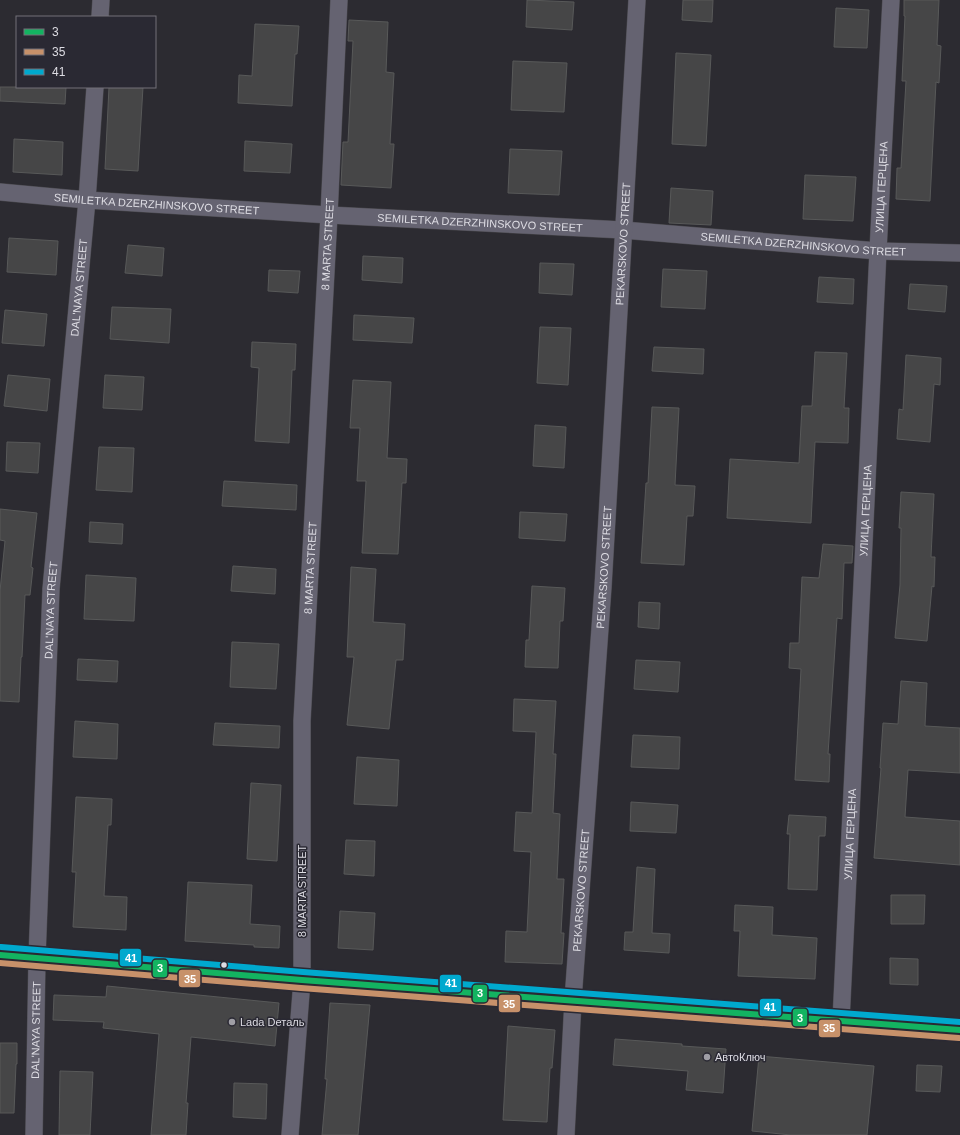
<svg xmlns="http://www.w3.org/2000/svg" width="960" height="1135" font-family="Helvetica,sans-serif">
  <rect width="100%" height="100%" fill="#2c2b31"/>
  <!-- building -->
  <g fill="#464647" stroke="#585959">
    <path d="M527 0 574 2 572 30 526 27Z"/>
    <path d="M683 0H713L712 22 682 20Z"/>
    <path d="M904 0H939L937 45 941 46 939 83 936 82 930 201 896 199 897 168H901L906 81H902L905 16H904Z"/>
    <path d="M836 8 869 10 867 48 834 47Z"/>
    <path d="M349 20 388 22 386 72 394 73 390 144H394L391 188 341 185 343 142H348L353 41H348Z"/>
    <path d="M255 24 299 26 297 54H295L292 106 238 103 239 75 252 76Z"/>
    <path d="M676 53 711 55 706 146 672 144Z"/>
    <path d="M513 61 567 63 564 112 511 110Z"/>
    <path d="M0 87H66L65 104 0 101Z"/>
    <path d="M109 87H143L138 171 105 169Z"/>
    <path d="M14 139 63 142 62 175 13 172Z"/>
    <path d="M245 141 292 144 290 173 244 171Z"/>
    <path d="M510 149 562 151 559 195 508 193Z"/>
    <path d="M805 175 856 177 853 221 803 219Z"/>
    <path d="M671 188 713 191 711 225 669 223Z"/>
    <path d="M9 238 58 241 56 275 7 272Z"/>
    <path d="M128 245 164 248 162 276 125 273Z"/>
    <path d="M363 256 403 258 402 283 362 280Z"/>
    <path d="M540 263 574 264 572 295 539 293Z"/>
    <path d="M663 269 707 271 705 309 661 307Z"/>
    <path d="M269 270 300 271 298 293 268 291Z"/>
    <path d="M819 277 854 279 853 304 817 302Z"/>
    <path d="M910 284 947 286 945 312 908 309Z"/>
    <path d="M112 307 171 309 169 343 110 339Z"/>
    <path d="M5 310 47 314 44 346 2 343Z"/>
    <path d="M354 315 414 318 412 343 353 340Z"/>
    <path d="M540 327 571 328 568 385 537 383Z"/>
    <path d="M252 342 296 344 295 370H292L289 443 255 441 259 368 251 367Z"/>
    <path d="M654 347 704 349 703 374 652 371Z"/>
    <path d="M815 352 847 353 844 408H849L848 443 815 442 811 523 727 518 730 459 799 463 802 406H812Z"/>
    <path d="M906 355 941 358 940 385 934 384 930 442 897 439 899 409 903 410Z"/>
    <path d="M8 375 50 379 47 411 4 406Z"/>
    <path d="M105 375 144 377 142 410 103 408Z"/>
    <path d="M353 380 391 382 387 458 407 459 406 483H402L398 554 362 553 366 481H357L360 428H350Z"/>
    <path d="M652 407 679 408 675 485 695 486 693 516H687L684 565 641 563 646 483H648Z"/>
    <path d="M535 425 566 427 564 468 533 466Z"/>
    <path d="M7 442 40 443 38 473 6 471Z"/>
    <path d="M99 447 134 448 132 492 96 490Z"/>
    <path d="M224 481 297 485 296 510 222 506Z"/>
    <path d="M901 492 934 494 931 557H935L934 587 932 586 927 641 895 638 900 585 901 528H899Z"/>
    <path d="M0 509 37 513 31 567 33 568 30 595H25L22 657H21L19 702 0 701V591L5 541 0 540Z"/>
    <path d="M520 512 567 514 565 541 519 538Z"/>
    <path d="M90 522 123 524 122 544 89 542Z"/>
    <path d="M823 544 853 546 852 563H844L842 619 837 618 828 754H830L829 782 795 780 801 669 789 668 790 643H799L802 577 819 578Z"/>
    <path d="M233 566 276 569 275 594 231 591Z"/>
    <path d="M351 567 376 569 373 622 405 624 403 660H396L389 729 347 725 354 657H347Z"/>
    <path d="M86 575 136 578 134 621 84 619Z"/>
    <path d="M532 586 565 588 563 621H560L558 668 525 667 526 640H529Z"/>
    <path d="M639 602 660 603 659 629 638 627Z"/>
    <path d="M232 642 279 644 276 689 230 687Z"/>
    <path d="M78 659 118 661 117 682 77 680Z"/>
    <path d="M636 660 680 662 678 692 634 689Z"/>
    <path d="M901 681 927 683 925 726 960 728V773L908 770 905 817 960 821V865L874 858 881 768H880L883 723 898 724Z"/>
    <path d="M514 699 556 701 553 754H556L553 813 560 814 557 879H564L561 933H564L562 964 505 962 506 931 527 932 531 852 514 851 516 812 532 813 536 732 513 731Z"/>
    <path d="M75 721 118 724 117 759 73 757Z"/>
    <path d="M215 723 280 726 279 748 213 745Z"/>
    <path d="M633 735 680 737 679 769 631 767Z"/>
    <path d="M357 757 399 760 397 806 354 804Z"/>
    <path d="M251 783 281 785 277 861 247 859Z"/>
    <path d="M76 797 112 799 111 825H108L104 896 127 897 126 930 73 927 76 872H72Z"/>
    <path d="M631 802 678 805 676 833 630 831Z"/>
    <path d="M789 815 826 817 825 836H819L817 890 788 889 790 834H787Z"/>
    <path d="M346 840 375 841 374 876 344 874Z"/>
    <path d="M637 867 655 869 652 933 670 934 669 953 624 950 625 932H633Z"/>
    <path d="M188 882 252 885 250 924 280 926 279 948 254 947V945L185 941Z"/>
    <path d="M891 895H925L924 924H891Z"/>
    <path d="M735 905 773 907 772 935 817 938 815 979 738 976 740 931H734Z"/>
    <path d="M340 911 375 913 373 950 338 948Z"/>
    <path d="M890 958 918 959V985L890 984Z"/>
    <path d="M107 986 279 1003 275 1046 191 1037 186 1103H188L186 1135H151L159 1034 103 1028 104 1022 53 1020 54 995 106 997Z"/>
    <path d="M330 1003 370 1005 358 1135H322L327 1079H325Z"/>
    <path d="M508 1026 555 1030 552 1068H550L547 1122 503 1120Z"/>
    <path d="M615 1039 682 1044V1046L726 1049 723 1093 686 1090 688 1071 613 1065Z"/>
    <path d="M0 1043H17V1064H16L14 1113H0Z"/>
    <path d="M759 1056 874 1066 867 1135H791L752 1131Z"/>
    <path d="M917 1065 942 1066 940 1092 916 1091Z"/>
    <path d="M60 1071 93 1072 90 1135H59Z"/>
    <path d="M234 1083 267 1084 266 1119 233 1117Z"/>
  </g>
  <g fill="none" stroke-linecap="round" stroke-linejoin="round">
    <!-- street casing -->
    <g stroke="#49484d" stroke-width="18">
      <g id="street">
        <path d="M100 17 101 0"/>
        <path id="s1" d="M0 192 87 200 329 215 623 230 878 251 960 253"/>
        <path id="s2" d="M841 1021 878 251 891 0"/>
        <path id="s3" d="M34 1135 37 958 51 589 87 200 95 87"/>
        <path id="s4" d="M290 1135 302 980V721L329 215 339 0"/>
        <path id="s5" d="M566 1135 573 1000 603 587 637 0"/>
      </g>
    </g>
    <!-- secondary casing -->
    <g stroke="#49484d" stroke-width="24">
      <path id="secondary" d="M0 955 302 980 960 1030"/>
    </g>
    <!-- street -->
    <use href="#street" stroke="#656371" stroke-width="17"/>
    <!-- secondary -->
    <use href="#secondary" stroke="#686674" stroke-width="22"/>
    <!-- bus-1 casing -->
    <g stroke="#2a2933" stroke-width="9">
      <path id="bus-1" d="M0 955 302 980 960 1030"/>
    </g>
    <!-- bus-2 casing -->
    <g stroke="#2a2933" stroke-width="9">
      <path id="bus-2" d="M0 963 301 988 959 1038"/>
    </g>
    <!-- bus-3 casing -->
    <g stroke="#2a2933" stroke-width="9">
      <path id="bus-3" d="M1 947 303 972 960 1022"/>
    </g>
    <!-- bus-1 -->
    <use href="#bus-1" stroke="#13b361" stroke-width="6"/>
    <!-- bus-2 -->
    <use href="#bus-2" stroke="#c7916a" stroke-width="6"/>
    <!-- bus-3 -->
    <use href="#bus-3" stroke="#00a9ce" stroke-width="6"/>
  </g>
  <!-- markers -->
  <circle fill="#dddce3" stroke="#2a2933" stroke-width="1.5" cx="224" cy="965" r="3.5"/>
  <g fill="#9f9ea5" stroke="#2a2933" stroke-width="1.5">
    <circle cx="232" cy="1022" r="4"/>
    <circle cx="707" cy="1057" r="4"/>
  </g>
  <g text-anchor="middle" stroke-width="3" stroke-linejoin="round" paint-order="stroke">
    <!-- street labels -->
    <g font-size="11" fill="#dddce3" stroke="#2a2933">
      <text dy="4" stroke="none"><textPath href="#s2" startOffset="835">УЛИЦА ГЕРЦЕНА</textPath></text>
      <text dy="4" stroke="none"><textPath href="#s1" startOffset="157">SEMILETKA DZERZHINSKOVO STREET</textPath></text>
      <text dy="4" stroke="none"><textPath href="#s1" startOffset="481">SEMILETKA DZERZHINSKOVO STREET</textPath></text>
      <text dy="4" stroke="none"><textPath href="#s4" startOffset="892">8 MARTA STREET</textPath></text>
      <text dy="4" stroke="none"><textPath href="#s5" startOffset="893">PEKARSKOVO STREET</textPath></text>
      <text dy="4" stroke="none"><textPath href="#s1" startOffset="805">SEMILETKA DZERZHINSKOVO STREET</textPath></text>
      <text dy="4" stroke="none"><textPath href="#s3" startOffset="849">DAL'NAYA STREET</textPath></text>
      <text dy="4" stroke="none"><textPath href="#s2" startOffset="511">УЛИЦА ГЕРЦЕНА</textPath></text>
      <text dy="4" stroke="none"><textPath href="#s4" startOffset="568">8 MARTA STREET</textPath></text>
      <text dy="4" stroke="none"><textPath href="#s5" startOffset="569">PEKARSKOVO STREET</textPath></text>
      <text dy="4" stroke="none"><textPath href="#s3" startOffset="525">DAL'NAYA STREET</textPath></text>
      <text dy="4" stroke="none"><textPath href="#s2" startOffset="187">УЛИЦА ГЕРЦЕНА</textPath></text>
      <text transform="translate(302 891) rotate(-90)" y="4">8 MARTA STREET</text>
      <text dy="4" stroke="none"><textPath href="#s5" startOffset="245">PEKARSKOVO STREET</textPath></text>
      <text dy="4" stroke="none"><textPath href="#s3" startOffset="105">DAL'NAYA STREET</textPath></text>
    </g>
    <!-- poi labels -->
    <g font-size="11" fill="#dddce3" stroke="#2a2933" text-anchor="start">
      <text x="240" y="1026">Lada Dеталь</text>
      <text x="715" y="1061">АвтоКлюч</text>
    </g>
  </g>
  <g stroke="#2a2933" stroke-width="1.5">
    <rect x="119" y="948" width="23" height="19" rx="4" fill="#00a9ce"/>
    <rect x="152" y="959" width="16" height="19" rx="4" fill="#13b361"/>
    <rect x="178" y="969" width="23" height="19" rx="4" fill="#c7916a"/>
    <rect x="439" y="974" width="23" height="19" rx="4" fill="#00a9ce"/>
    <rect x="472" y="984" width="16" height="19" rx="4" fill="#13b361"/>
    <rect x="498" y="994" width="23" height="19" rx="4" fill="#c7916a"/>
    <rect x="759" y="998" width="23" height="19" rx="4" fill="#00a9ce"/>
    <rect x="792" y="1008" width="16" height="19" rx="4" fill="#13b361"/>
    <rect x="818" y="1019" width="23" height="19" rx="4" fill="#c7916a"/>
  </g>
  <g font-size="11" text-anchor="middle" font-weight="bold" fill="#fff">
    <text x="131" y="962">41</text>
    <text x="160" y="972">3</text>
    <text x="190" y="983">35</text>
    <text x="451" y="987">41</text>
    <text x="480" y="997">3</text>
    <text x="509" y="1008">35</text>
    <text x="770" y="1011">41</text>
    <text x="800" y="1022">3</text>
    <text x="829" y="1032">35</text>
  </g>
  <!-- legend -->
  <rect x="16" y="16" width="140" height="72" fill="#2a2933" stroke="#727179"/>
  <rect x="24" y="29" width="20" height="6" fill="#13b361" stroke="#727179"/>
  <text x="52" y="36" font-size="12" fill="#dddce3">3</text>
  <rect x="24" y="49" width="20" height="6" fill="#c7916a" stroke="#727179"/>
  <text x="52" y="56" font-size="12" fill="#dddce3">35</text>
  <rect x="24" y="69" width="20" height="6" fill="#00a9ce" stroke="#727179"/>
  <text x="52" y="76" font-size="12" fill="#dddce3">41</text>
</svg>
